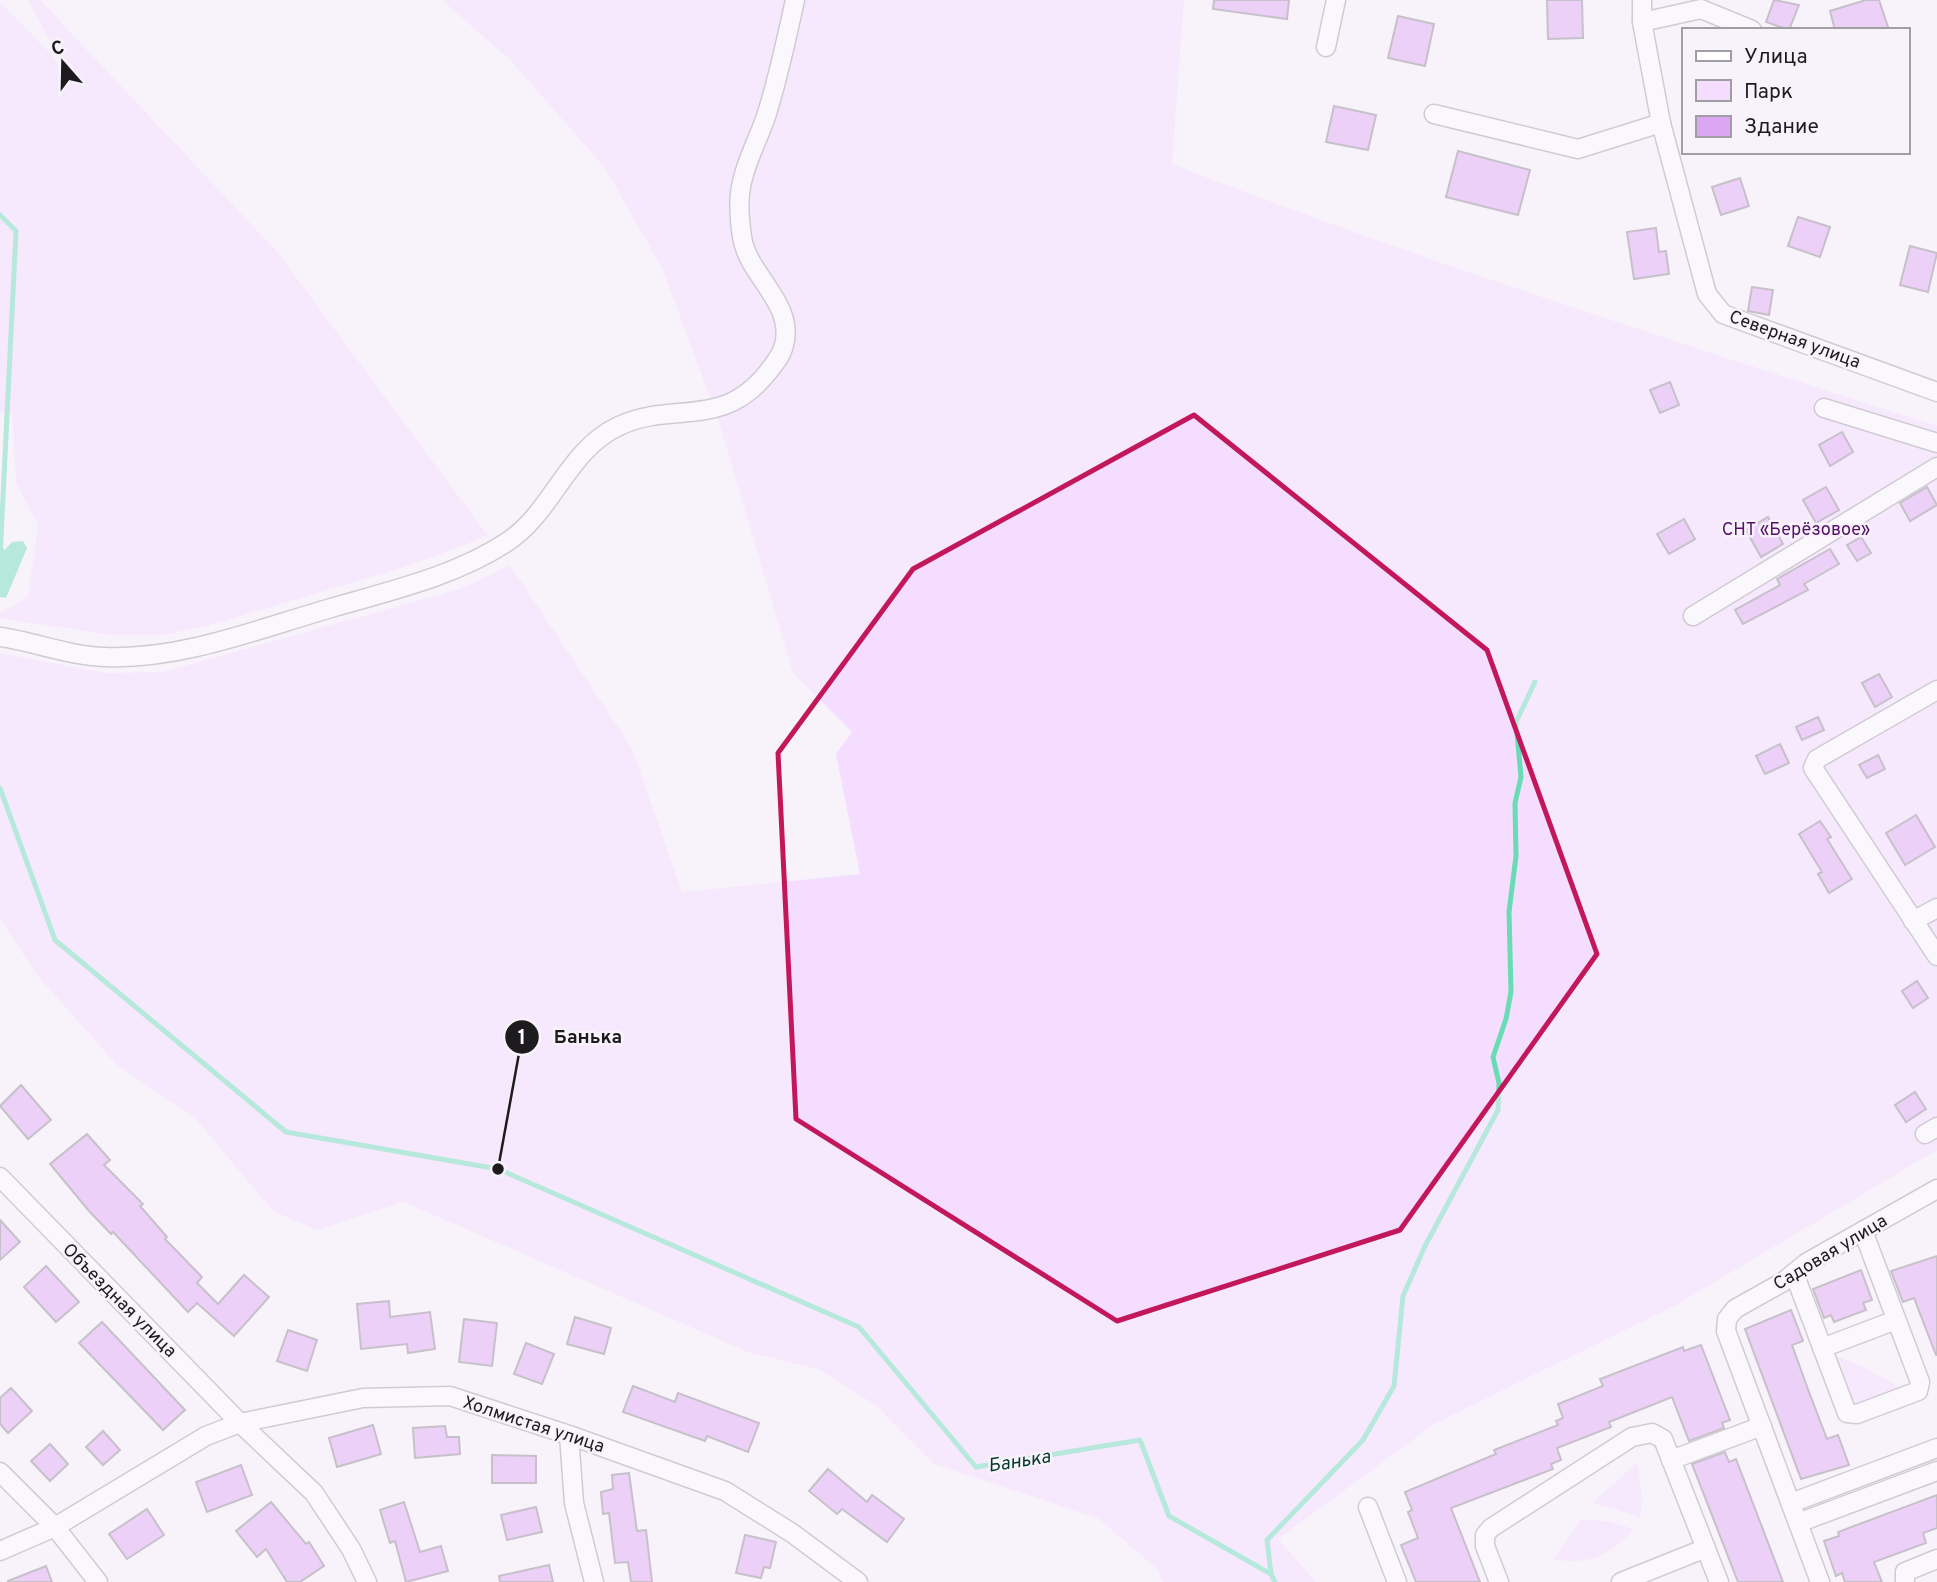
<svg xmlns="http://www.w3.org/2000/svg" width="1937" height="1582" font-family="Overpass,sans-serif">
  <rect width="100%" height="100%" fill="#f8f3fb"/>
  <!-- green -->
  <g fill="#f4ddfe">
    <path d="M28 0H40L278 253 488 536 411 565 221 622 163 635H110L0 618V613L28 597 38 525 16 483 12 413H0V2L55 58 63 80 68 75Z"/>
    <path d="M442 0H1184L1172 164C1423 262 1680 343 1937 426V1150L1676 1305 1436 1423 1278 1539 1316 1582H1163L1157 1569 1099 1519 934 1464 877 1406 818 1369 748 1352 404 1202 316 1230 273 1211 196 1119 117 1065 37 975 0 919V653L105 673 163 672 460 589 510 565 632 748 682 892 860 874 836 754 852 732 793 673 720 425 663 270 605 168 511 61Z"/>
    <path d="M1833 1355 1860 1365 1906 1391 1858 1409 1849 1405Z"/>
    <path d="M1635 1464 1638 1465 1642 1500 1640 1517 1593 1503Z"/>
    <path d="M1582 1519 1607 1521 1633 1529C1613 1555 1586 1566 1554 1559Z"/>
  </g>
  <!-- water -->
  <path fill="#69dcb6" d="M23 541 27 548 6 598 0 597V546L5 550 12 542Z"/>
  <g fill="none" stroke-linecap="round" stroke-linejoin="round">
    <!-- stream -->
    <g stroke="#69dcb6" stroke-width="5">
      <path d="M0 215 16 231 0 559"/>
      <path d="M0 788 55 940 286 1132 498 1169 859 1327 976 1467 1140 1440 1169 1516 1271 1574 1275 1582"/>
      <path d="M1271 1574 1267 1540 1363 1440 1394 1386 1403 1296 1425 1246 1498 1110 1499 1083 1493 1057 1506 1019 1511 992 1509 912 1516 856 1515 803 1521 777 1516 722 1535 682"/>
    </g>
  </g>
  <!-- building -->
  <g fill="#dda6f2" stroke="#8b868d" stroke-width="2">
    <path d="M1214 0H1289L1287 19 1213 9Z"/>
    <path d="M1547 0H1582L1583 38 1548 39Z"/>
    <path d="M1774 0 1799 5 1789 30 1766 22Z"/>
    <path d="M1866 0H1879L1889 30H1835L1830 11Z"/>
    <path d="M1398 16 1434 24 1425 66 1388 58Z"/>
    <path d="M1334 106 1376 115 1368 150 1326 142Z"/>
    <path d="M1458 151 1530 170 1518 215 1446 197Z"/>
    <path d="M1740 178 1749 206 1721 215 1712 187Z"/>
    <path d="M1798 217 1830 227 1820 257 1788 246Z"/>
    <path d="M1656 228 1659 252 1666 251 1669 274 1634 279 1627 232Z"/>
    <path d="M1910 246 1937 253 1928 292 1900 285Z"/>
    <path d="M1752 287 1773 290 1769 315 1748 311Z"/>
    <path d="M1670 382 1679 405 1660 413 1650 390Z"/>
    <path d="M1842 432 1853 452 1830 466 1819 445Z"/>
    <path d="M1826 487 1839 510 1816 523 1803 500Z"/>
    <path d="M1927 487 1937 505 1910 521 1900 503Z"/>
    <path d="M1768 517 1783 544 1761 557 1746 530Z"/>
    <path d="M1684 519 1695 539 1669 554 1657 534Z"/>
    <path d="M1861 537 1871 553 1857 561 1847 545Z"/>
    <path d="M1830 549 1839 564 1804 584 1808 590 1743 624 1735 610 1780 585 1777 579Z"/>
    <path d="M1879 674 1892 697 1875 707 1862 683Z"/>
    <path d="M1818 717 1824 730 1802 740 1796 727Z"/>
    <path d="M1780 744 1789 763 1765 774 1756 756Z"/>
    <path d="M1878 755 1885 769 1867 778 1859 765Z"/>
    <path d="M1916 815 1935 847 1905 865 1886 833Z"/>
    <path d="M1820 821 1831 837 1827 839 1852 879 1829 893 1818 874 1822 872 1799 834Z"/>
    <path d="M1917 981 1928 998 1913 1008 1902 991Z"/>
    <path d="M21 1085 51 1120 28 1139 0 1106Z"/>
    <path d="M1915 1092 1926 1109 1906 1122 1895 1105Z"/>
    <path d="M87 1134 110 1160 104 1165 143 1204 140 1206 167 1237 165 1239 202 1277 197 1283 218 1304 244 1275 269 1297 234 1336 197 1303 188 1312 113 1232 111 1234 89 1211 50 1164Z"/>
    <path d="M0 1220 20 1242 0 1260Z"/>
    <path d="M1937 1256V1355H1936L1914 1298 1903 1302 1891 1271Z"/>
    <path d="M46 1266 79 1302 56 1322 24 1287Z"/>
    <path d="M1861 1270 1872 1300 1863 1303 1866 1310 1834 1322 1831 1315 1824 1318 1813 1289Z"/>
    <path d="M389 1301 390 1317 430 1312 435 1349 408 1353 407 1344 361 1349 357 1304Z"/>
    <path d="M1791 1310 1803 1341 1792 1345 1809 1392 1827 1439 1838 1435 1849 1465 1801 1479 1745 1329Z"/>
    <path d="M575 1317 611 1328 604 1354 567 1344Z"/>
    <path d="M464 1319 497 1323 492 1366 459 1362Z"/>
    <path d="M102 1322 185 1410 163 1430 79 1343Z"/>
    <path d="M288 1330 317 1340 307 1371 277 1361Z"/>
    <path d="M526 1343 554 1354 542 1384 514 1374Z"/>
    <path d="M1701 1345 1730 1420 1722 1423 1724 1428 1689 1441 1672 1397 1609 1422 1611 1427 1557 1448 1561 1460 1551 1464 1553 1469 1451 1508 1480 1582H1416L1401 1545 1418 1538 1408 1512 1412 1510 1405 1492 1496 1454 1494 1450 1558 1425 1556 1421 1563 1418 1558 1404 1603 1386 1600 1379 1683 1347 1684 1351Z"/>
    <path d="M633 1386 675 1402 678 1393 759 1423 748 1452 707 1436 705 1441 623 1412Z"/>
    <path d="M11 1388 32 1411 8 1433 0 1424V1398Z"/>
    <path d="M373 1425 381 1454 337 1467 329 1438Z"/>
    <path d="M445 1426 447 1437H459L460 1454 415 1458 413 1428Z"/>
    <path d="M103 1431 120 1450 103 1465 86 1447Z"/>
    <path d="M50 1444 68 1464 50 1481 31 1461Z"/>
    <path d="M1725 1452 1729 1462 1736 1459 1783 1582H1738L1692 1464Z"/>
    <path d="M492 1455 536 1456V1483H492Z"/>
    <path d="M241 1465 252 1495 207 1512 196 1482Z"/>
    <path d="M828 1469 867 1502 872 1495 904 1519 887 1542 842 1509 837 1514 809 1491Z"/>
    <path d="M629 1473 637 1531 646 1530 652 1582H631L628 1562 615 1563 609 1513 603 1514 601 1492 613 1489 612 1475Z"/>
    <path d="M1937 1495V1528L1923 1533 1926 1543 1874 1562 1882 1582H1845L1842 1573 1836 1576 1824 1541 1839 1536 1838 1532Z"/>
    <path d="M271 1502 306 1544 309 1542 324 1566 300 1582H287L266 1549 257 1557 236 1531Z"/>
    <path d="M404 1502 420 1552 441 1546 448 1571 406 1582 395 1541 390 1543 380 1510Z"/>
    <path d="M536 1507 542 1532 507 1540 501 1515Z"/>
    <path d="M147 1509 164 1535 127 1559 109 1534Z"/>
    <path d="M745 1535 776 1542 770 1568 764 1567 761 1578 736 1573Z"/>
    <path d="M549 1565 553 1582H500L499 1576Z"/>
    <path d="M46 1566 52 1582H8V1581Z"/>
  </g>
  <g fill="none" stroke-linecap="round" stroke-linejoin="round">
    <!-- minor casing -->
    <g stroke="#a19ca3" stroke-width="21">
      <g id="minor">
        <path d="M1642 0V22L1661 123 1707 294 1723 314 1937 392"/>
        <path d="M1642 22 1701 9 1752 30"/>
        <path d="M1326 47 1336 0"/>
        <path d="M1434 114 1578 149 1661 123"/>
        <path d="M1824 408 1937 443"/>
        <path d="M1693 616 1937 467"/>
        <path d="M0 637C35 642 69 656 105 657 181 660 258 629 331 608 389 591 456 576 507 542 553 512 567 450 619 426 674 400 721 431 768 372 774 364 782 355 784 345 795 303 748 276 742 237 740 223 738 201 741 187 745 161 761 135 768 110 779 74 787 37 795 0"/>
        <path d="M1937 690 1817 759 1813 768 1937 956"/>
        <path d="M1913 921 1937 908"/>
        <path d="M1925 1134 1937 1127"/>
        <path d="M0 1177 240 1423 314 1493 351 1549 367 1582"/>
        <path d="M1794 1273 1847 1413 1857 1414 1918 1391 1920 1382 1863 1231"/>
        <path d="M1822 1348 1896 1320"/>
        <path d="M569 1435 574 1503 594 1582"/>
        <path d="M1671 1460 1762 1426"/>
        <path d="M0 1472 55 1527 98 1582"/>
        <path d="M1791 1503 1937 1448"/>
        <path d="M1368 1507 1397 1582"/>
        <path d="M1798 1523 1937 1471"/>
        <path d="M0 1551 55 1527 206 1436 240 1423 363 1398 450 1396 569 1435 725 1491 792 1533 858 1582"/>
        <path d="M1499 1582 1485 1546V1535L1491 1528 1632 1437 1652 1433 1663 1439 1719 1582"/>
        <path d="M1621 1582 1706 1548"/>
        <path d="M1820 1582 1726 1331 1727 1319 1735 1309 1783 1282 1806 1263 1937 1189"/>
        <path d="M1905 1582V1572L1937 1559"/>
      </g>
    </g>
    <!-- minor -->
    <use href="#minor" stroke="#fff" stroke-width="18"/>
  </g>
  <!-- marked area -->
  <path d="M0 0H1937V1582H0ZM1194 415 1487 650 1597 954 1400 1230 1117 1321 796 1119 778 753 913 569Z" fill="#f8f3fb" fill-opacity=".55" fill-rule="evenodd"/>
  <path fill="none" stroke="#c2185b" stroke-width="5" stroke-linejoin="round" d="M1194 415 1487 650 1597 954 1400 1230 1117 1321 796 1119 778 753 913 569Z"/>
  <g text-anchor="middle" stroke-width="5" stroke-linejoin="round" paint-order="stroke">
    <!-- street labels -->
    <g font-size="18" fill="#1d1b1e" stroke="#f8f3fb">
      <text transform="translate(1795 339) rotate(20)" y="6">Северная улица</text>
      <text transform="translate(1830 1252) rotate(-31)" y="6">Садовая улица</text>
      <text transform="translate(120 1300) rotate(45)" y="6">Объездная улица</text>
      <text transform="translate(534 1424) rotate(18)" y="6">Холмистая улица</text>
    </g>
    <!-- park labels -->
    <g font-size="18" fill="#55106a" stroke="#f8f3fb">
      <text x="1796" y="535">СНТ «Берёзовое»</text>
    </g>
    <!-- water labels -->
    <g font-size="19" font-style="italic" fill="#03392a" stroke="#f8f3fb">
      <text transform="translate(1019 1460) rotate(-9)" y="7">Банька</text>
    </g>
  </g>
  <!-- callouts -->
  <path fill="none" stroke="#1d1b1e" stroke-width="2.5" d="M498 1169L522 1037"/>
  <g fill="#1d1b1e" stroke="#f8f3fb" stroke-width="2.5">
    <circle cx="498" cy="1169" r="7"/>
    <circle cx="522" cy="1037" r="18"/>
  </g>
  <g font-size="21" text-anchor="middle" font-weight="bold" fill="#fff">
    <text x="522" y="1044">1</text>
  </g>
  <g font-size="19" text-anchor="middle" font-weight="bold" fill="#1d1b1e" stroke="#f8f3fb" stroke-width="5" stroke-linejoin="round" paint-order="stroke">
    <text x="588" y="1043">Банька</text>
  </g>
  <!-- legend -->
  <rect x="1682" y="28" width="228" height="126" fill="#f8f3fb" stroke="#a09da3" stroke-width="2"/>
  <rect x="1696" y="51" width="35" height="10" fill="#ffffff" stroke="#a09da3" stroke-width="2"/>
  <text x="1744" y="63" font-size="21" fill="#1d1b1e">Улица</text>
  <rect x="1696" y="80" width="35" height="21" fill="#f4ddfe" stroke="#a09da3" stroke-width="2"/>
  <text x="1744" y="98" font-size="21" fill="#1d1b1e">Парк</text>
  <rect x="1696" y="116" width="35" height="21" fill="#dda6f2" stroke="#a09da3" stroke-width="2"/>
  <text x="1744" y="133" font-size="21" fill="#1d1b1e">Здание</text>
  <!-- north arrow -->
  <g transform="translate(63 63) rotate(340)" stroke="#f8f3fb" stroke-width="5" paint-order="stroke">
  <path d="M0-5L12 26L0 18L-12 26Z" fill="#1d1b1e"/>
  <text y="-10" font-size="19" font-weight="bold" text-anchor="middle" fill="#1d1b1e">С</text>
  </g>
</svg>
